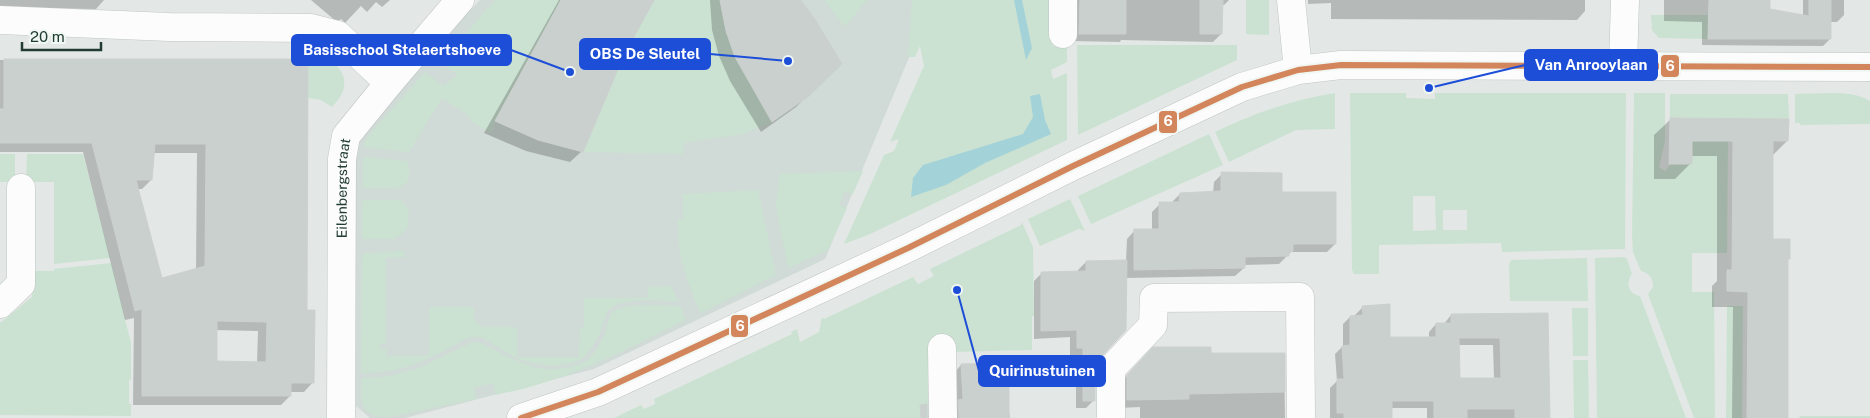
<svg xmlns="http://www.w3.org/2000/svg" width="1870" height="418" font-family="'Public Sans',sans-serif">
  <rect width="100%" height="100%" fill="#e3e8e6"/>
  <!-- built -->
  <path fill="#d0dad6" d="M480 0H933L825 259 594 369 405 418H370L356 406V147L371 117Z"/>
  <!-- green -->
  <g fill="#cbe2d2" fill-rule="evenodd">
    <path d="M495 0H561L495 121 492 133 472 122 468 115 442 98 409 152 363 147 367 137 425 72 443 86 458 75 440 62Z"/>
    <path d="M655 0H721C726 51 748 79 772 122L742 134 684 143 683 154 583 152 624 55Z"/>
    <path d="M824 0H867L845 27Z"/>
    <path d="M912 0H1052L1053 46H1067V62L1051 70 1053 79 1067 73V140L868 235 844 244 884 155 894 151 899 139 890 142 924 66 920 46 915 57H908Z"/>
    <path d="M1246 0H1269V35L1246 34Z"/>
    <path d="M1651 15H1708V39L1659 38 1652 30Z"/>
    <path d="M1077 45H1237V60L1078 135Z"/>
    <path d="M308 51C324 53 348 68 344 87 343 95 337 101 332 107L321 100 308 98Z"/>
    <path d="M1335 93V129L1296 130 1229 162 1215 132C1254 113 1292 100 1335 93Z"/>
    <path d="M1350 93H1406V98L1435 99V93H1626L1625 249 1502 252 1501 243 1379 245V274H1354L1352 270ZM1413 196H1435L1436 230 1413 231ZM1443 210H1467V230H1443Z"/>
    <path d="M1634 93H1665V141L1659 167 1665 171 1692 141H1728L1727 253H1692V292H1714L1715 418H1694L1648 294 1653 287C1653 278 1649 273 1641 271L1633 252 1632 236Z"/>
    <path d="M1670 94H1788L1789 119 1670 118Z"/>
    <path d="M1795 94C1817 94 1852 89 1870 101V124L1800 125V123H1795Z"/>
    <path d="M1209 134 1223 165 1091 224 1078 196Z"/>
    <rect x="0" y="154" width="15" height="28"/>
    <path d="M27 154H83L110 258 54 264V182H26Z"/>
    <path d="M363 157 408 161 409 175 407 183 397 188H363Z"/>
    <path d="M863 171 853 194 845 191 839 205 847 208 828 250 788 268 776 206 780 174Z"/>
    <path d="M758 190 776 275 701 313C686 282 677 254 678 220L682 218 683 220V194Z"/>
    <path d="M1070 199 1085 231 1079 229 1040 246 1028 219Z"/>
    <path d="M364 200H398L404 202 409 212 407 229 395 239H362V202Z"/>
    <path d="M1022 222 1033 247 1034 316H1032V350L953 352 936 418H614L641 405 644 409 655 404 654 399 792 334 791 332 797 329 800 342 819 332 822 317 824 319 913 277 918 284 934 276 930 269 1021 225Z"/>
    <path d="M401 250 405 252V257L386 258V344H380V349H386V356H429V309L431 307H472L474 309V320L481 327H515L517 329V357H579L580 327H584V298H648V287H664L671 285 678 302C662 300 629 298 614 306 602 312 605 324 599 335 595 343 588 354 582 359 565 369 536 366 519 359 506 354 495 345 483 338L475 337 467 338C432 358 403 374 361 373L362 255 364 253 393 252Z"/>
    <path d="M1624 257 1627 259 1632 274C1625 284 1629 294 1640 296L1686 418H1597L1595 258Z"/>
    <path d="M1587 258 1588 301H1510L1509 265 1511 260Z"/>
    <path d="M111 263 131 343V379L129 380V404H131V416L0 415V323L32 297 34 271H54V269Z"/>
    <path d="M661 305 680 306 686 320C637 344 587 371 533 386 521 390 508 392 496 395L493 383 474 388 476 399 389 417C359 418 361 401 362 378L385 377 419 368 475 341C497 349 515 363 538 368 551 371 572 368 584 362 592 358 599 346 603 338 607 331 607 320 612 313 623 303 647 306 661 305Z"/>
    <path d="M1727 306H1743L1742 418H1726Z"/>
    <path d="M1572 308H1588V356H1573Z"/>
    <path d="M1573 360H1588L1589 418H1574Z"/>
    <path d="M1799 416H1870V418H1800Z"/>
  </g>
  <!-- water -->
  <g fill="#a3d2d8">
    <path d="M1014 0H1022L1032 48 1026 60Z"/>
    <path d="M1040 94 1045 120 1051 134 985 163 946 185 911 197 913 178 923 165 1023 134 1033 117 1030 96Z"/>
  </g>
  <!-- shadow -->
  <g fill="#0003" fill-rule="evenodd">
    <path d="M0 0H104L96 9 0 8Z"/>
    <path d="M311 0H390L382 7 376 2 367 12 361 6 345 23 341 19 337 22Z"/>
    <path d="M559 0H654L623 55 582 151 570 162 526 151 484 133Z"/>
    <path d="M710 0H799L840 64 796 107 761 132 730 81 719 56 712 30Z"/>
    <path d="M1070 0H1229L1224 5H1221V34L1213 42 1121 40 1120 42 1071 41Z"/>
    <path d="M1308 0H1585V11L1577 20 1331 19V3L1308 4Z"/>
    <path d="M1664 0H1769V10L1803 16V0H1844V15L1837 22H1830V39L1823 46 1702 45V22L1664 21Z"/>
    <path d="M0 60 307 61 306 311 313 382 304 392H290V396L281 405H133L134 318 125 320 83 152H0ZM153 153H197L196 270 161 279 137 189H142L151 180ZM215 330 258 331 257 363H216Z"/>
    <path d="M1670 120 1787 141 1772 156 1771 240 1789 258 1787 261 1786 418H1732L1733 307H1712V286L1717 281V156H1691V163L1675 179H1654V135Z"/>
    <path d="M1222 174 1281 193 1335 244 1327 252H1291L1279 264 1244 265V268L1235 276 1125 278 1094 369V400L1086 408H1076V355H1070V337L1034 339V281L1042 273 1078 272V270L1086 262 1126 261 1127 239 1135 230H1152V212L1160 204 1171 203 1180 194 1213 193 1214 182Z"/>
    <path d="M1363 307 1389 339 1429 338V332L1436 324H1444L1451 315 1547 314 1549 418H1427V408H1391V418H1330V388L1337 381 1335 354 1343 346V324L1350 317H1355V315ZM1458 345H1493L1494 379H1459Z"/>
    <path d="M1154 349 1210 355 1284 354 1285 418H1140V407L1119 408V384Z"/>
    <path d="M961 365 1007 400 1010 418H952L953 374Z"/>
  </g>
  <!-- building -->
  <g fill="#cad0cd" stroke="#ccd1cf" fill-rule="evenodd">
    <path d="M561 0H654L624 55 583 152 538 140 495 121Z"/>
    <path d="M720 0H801L816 21 842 64 809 96 772 122 735 57 726 31Z"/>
    <path d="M1080 0H1126V34H1079Z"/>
    <path d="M1200 0H1223L1222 34H1200Z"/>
    <path d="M1709 0H1770V9L1809 16V0H1831V39H1708Z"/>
    <path d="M4 59H308L307 310H315L314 383H291V396H142V309L135 311 92 143H0V109H4ZM155 144H206L205 266 162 278 136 180H152ZM217 321 267 322 266 362 217 361Z"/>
    <path d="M1670 118 1789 119 1788 141H1773V239H1790V259H1788V418H1747L1748 292 1727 291V270H1732L1733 141H1692V164H1669Z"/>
    <path d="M1221 172 1282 173V192H1336V244H1293V251L1289 252V256L1245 257V268L1134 270V229H1159V202H1179L1180 193 1221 191Z"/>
    <path d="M1127 260 1126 330 1099 359 1095 369V401H1083V348H1077V330L1041 331V272L1086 271V261Z"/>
    <path d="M1390 304V337H1436V323H1451V314L1548 313 1550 418H1515V409H1467V418H1434V401H1392V418H1344V413H1337V379H1344L1342 346 1350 345V316L1363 315 1362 306ZM1459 338H1500L1501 378H1460Z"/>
    <path d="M1153 347H1211V353H1285V392L1189 394V399L1127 400V375Z"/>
    <path d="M1009 363V418H959L958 400 963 399 961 364Z"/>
    <path d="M927 404V418H921L920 405Z"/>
  </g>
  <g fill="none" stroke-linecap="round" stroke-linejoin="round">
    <!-- minor casing -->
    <g stroke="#c0c5c3" stroke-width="29">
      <g id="minor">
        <path d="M1291 0 1298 70"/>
        <path d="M0 20 169 27 311 28 338 35 389 83"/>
        <path d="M1063 34V0"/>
        <path d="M1623 65 1625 0"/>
        <path d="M0 304 21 284V188"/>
        <path d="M942 348 943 418"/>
        <path id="s1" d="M341 418 342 159 346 136 389 83 460 0"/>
        <path d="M521 418 598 392 908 248 1073 166 1242 87 1298 70 1341 65 1870 67"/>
        <path d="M1111 418V369L1153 325 1154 298 1300 297 1301 418"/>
      </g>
    </g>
    <!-- minor -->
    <use href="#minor" stroke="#fbfcfb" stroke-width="28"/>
    <!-- bus-1 casing -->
    <g stroke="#f1f8f4" stroke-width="10">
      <path id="bus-1" d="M521 418 598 392 908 248 1073 166 1242 87 1298 70 1341 65 1870 67"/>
    </g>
    <!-- bus-1 -->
    <use href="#bus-1" stroke="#d3865c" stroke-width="6"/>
  </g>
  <g text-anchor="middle" stroke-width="4.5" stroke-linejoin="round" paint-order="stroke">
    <!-- street labels -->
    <g font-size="14" fill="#213c34" stroke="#f1f8f4">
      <text dy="5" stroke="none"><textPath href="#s1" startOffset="230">Eilenbergstraat</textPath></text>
    </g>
  </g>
  <!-- callouts -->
  <path fill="none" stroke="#1d4ed8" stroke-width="2" d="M570 72L511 50M788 61L710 54M1429 88L1525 65M957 290L979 371"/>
  <g fill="#1d4ed8" stroke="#f1f8f4" stroke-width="2">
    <circle cx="570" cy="72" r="5"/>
    <circle cx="788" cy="61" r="5"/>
    <circle cx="1429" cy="88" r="5"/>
    <circle cx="957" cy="290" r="5"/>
  </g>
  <g fill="#1d4ed8" stroke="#1d4ed8" stroke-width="2">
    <rect x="292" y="35" width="219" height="30" rx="5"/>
    <rect x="580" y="39" width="130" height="30" rx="5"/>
    <rect x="1525" y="50" width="132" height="30" rx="5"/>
    <rect x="979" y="356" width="126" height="30" rx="5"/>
  </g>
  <g font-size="15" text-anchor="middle" font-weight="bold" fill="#fff">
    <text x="402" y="55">Basisschool Stelaertshoeve</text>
    <text x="645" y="59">OBS De Sleutel</text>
    <text x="1591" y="70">Van Anrooylaan</text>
    <text x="1042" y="376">Quirinustuinen</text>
  </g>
  <g stroke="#f1f8f4" stroke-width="2">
    <rect x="1660" y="54" width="20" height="24" rx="5" fill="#d3865c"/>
    <rect x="1158" y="110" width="20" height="24" rx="5" fill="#d3865c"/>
    <rect x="730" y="314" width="19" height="24" rx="5" fill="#d3865c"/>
  </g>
  <g font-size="14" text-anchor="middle" font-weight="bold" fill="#fff">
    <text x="1670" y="71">6</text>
    <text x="1168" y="126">6</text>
    <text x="740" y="331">6</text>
  </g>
  <!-- scale -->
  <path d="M22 42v8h79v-8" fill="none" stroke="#213c34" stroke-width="2.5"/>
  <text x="30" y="42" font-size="15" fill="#213c34" stroke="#f1f8f4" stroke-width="4" paint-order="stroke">20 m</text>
</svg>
